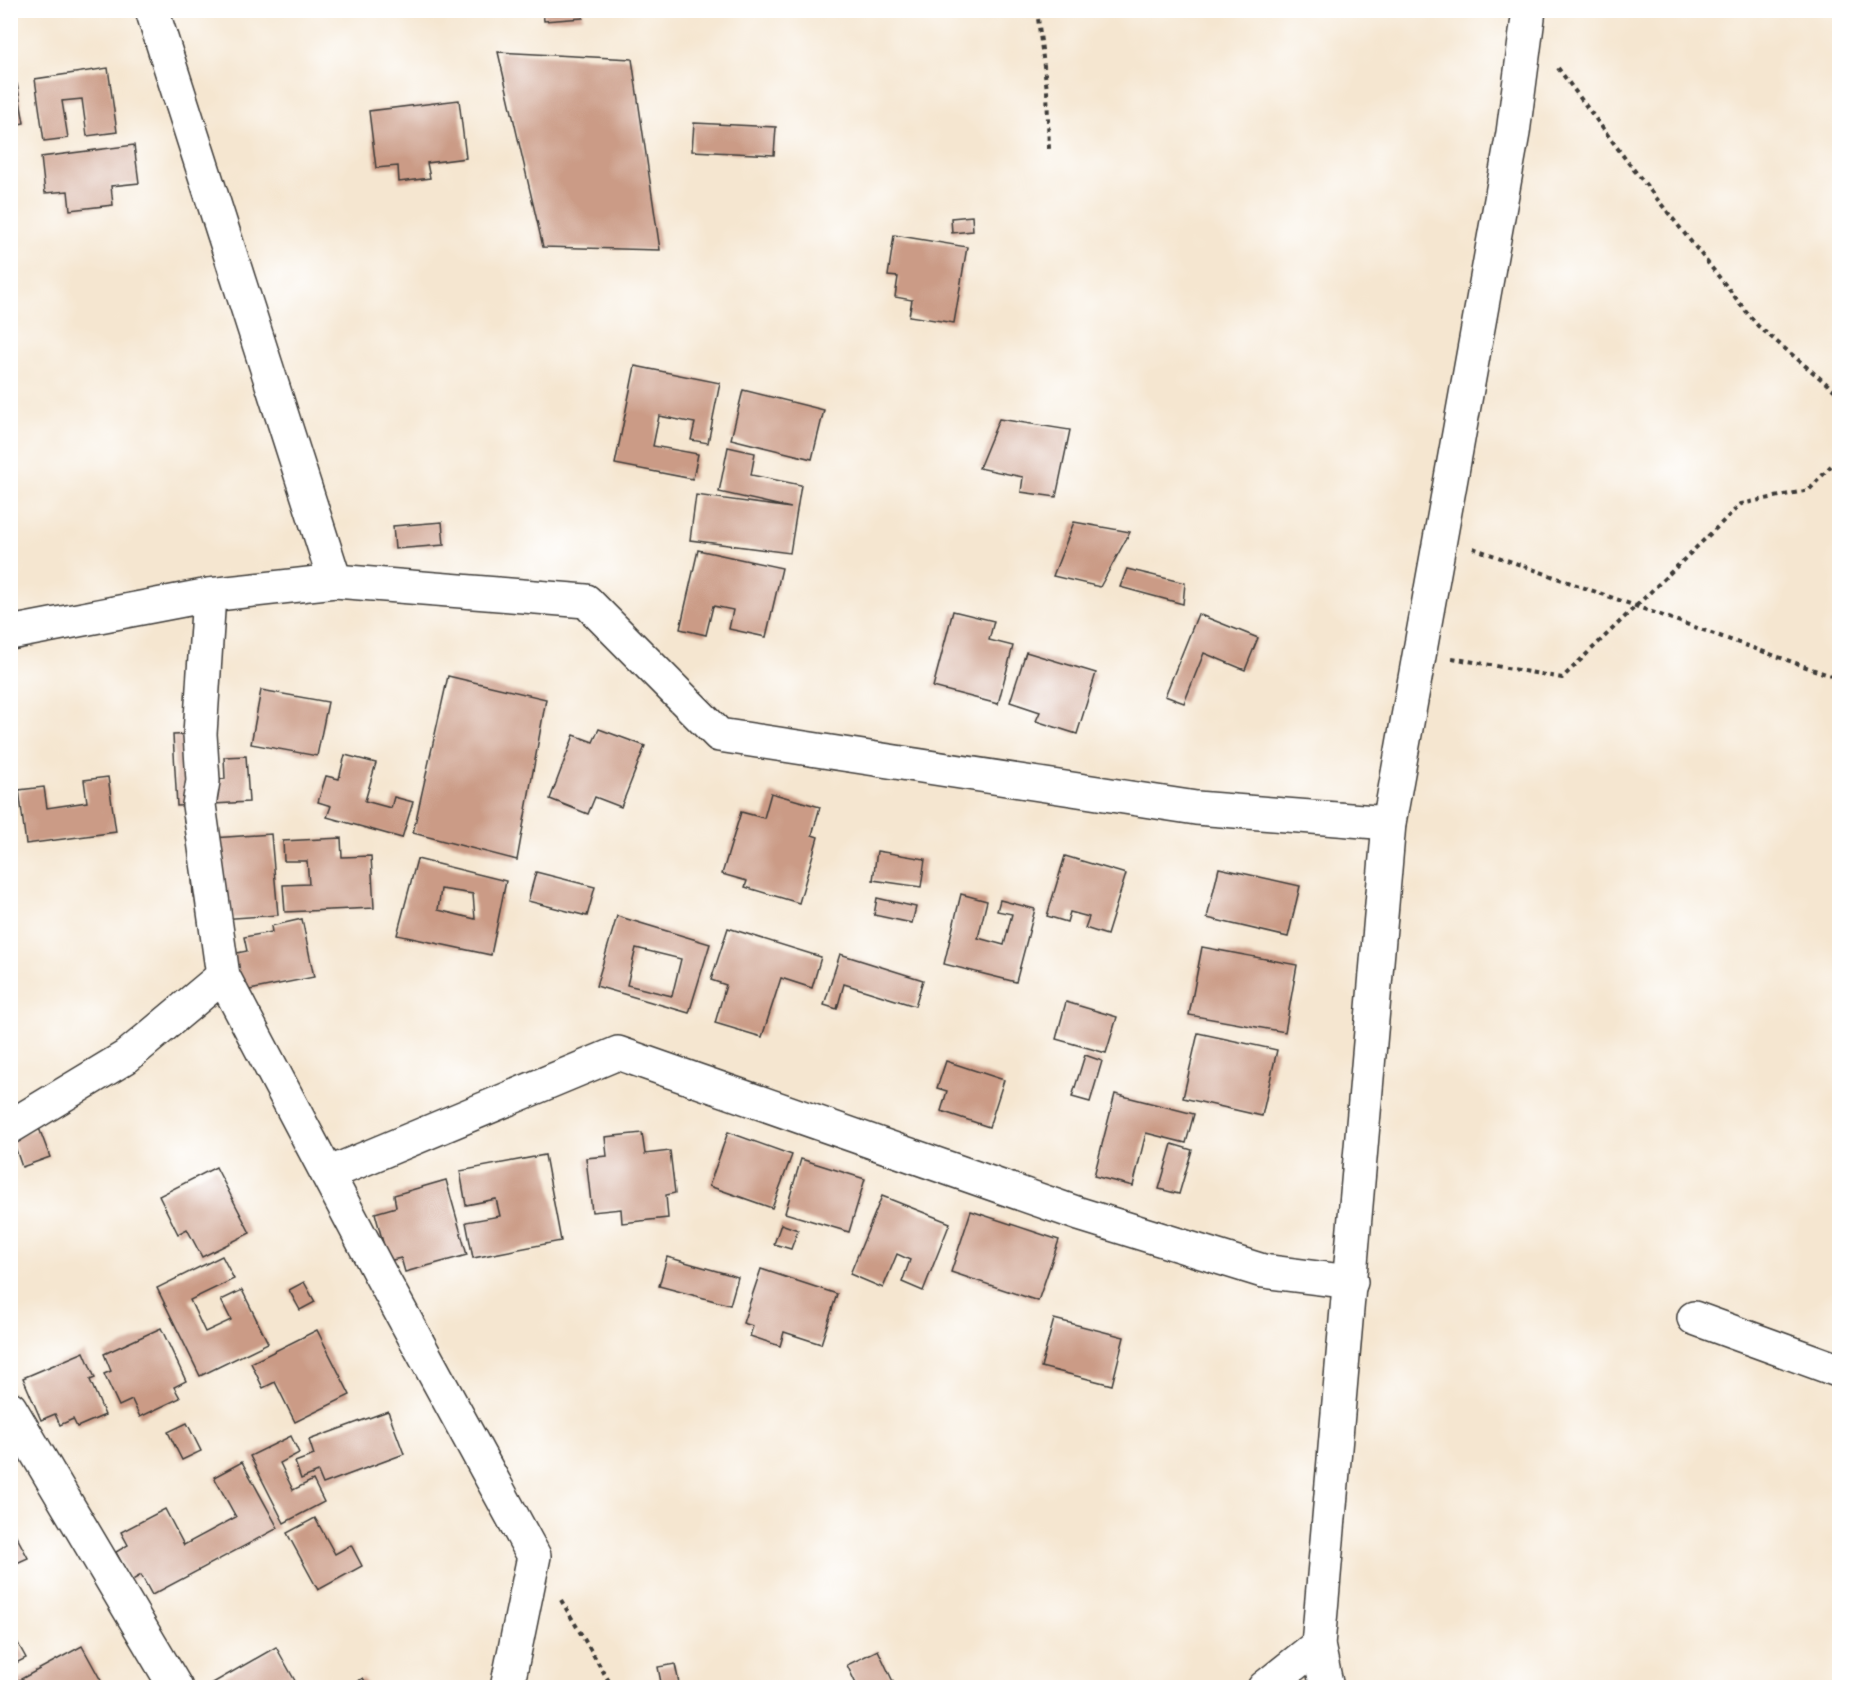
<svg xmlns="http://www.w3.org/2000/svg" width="1850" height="1698" font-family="Kalam,sans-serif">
  <rect width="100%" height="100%" fill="#fff"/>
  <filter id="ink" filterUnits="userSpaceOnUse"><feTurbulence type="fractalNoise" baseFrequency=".0167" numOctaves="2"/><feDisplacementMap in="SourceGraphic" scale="12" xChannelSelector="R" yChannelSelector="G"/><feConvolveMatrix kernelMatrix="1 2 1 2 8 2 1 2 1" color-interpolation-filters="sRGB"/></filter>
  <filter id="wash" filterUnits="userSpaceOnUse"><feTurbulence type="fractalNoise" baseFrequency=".008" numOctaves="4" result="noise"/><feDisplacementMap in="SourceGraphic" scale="24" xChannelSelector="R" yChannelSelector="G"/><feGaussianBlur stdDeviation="1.35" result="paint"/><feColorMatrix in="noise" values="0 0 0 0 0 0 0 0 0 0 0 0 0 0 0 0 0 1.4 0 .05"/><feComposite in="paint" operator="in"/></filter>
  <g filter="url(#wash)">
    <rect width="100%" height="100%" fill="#f5e6d0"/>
    <g id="blocks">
      <!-- building -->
      <g fill="#cb9b86" fill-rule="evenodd">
        <path d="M543 10H583V18L544 21Z"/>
        <path d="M498 52 632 59 660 250 543 247Z"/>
        <path d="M108 68 117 132 87 136 82 99 62 101 68 138 44 141 35 79Z"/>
        <path d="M17 84 24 123 10 126V85Z"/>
        <path d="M459 100 466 158 427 163 430 178 399 182 398 166 376 168 369 111Z"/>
        <path d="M694 123 776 127 774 155 692 151Z"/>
        <path d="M134 145 139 183 111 186 113 205 70 210 68 191 45 193 41 157Z"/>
        <path d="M972 216 973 231 952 233 951 218Z"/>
        <path d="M894 235 967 247 954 323 909 316 912 300 895 297 898 277 888 276Z"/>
        <path d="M635 366 720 383 708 443 691 440 695 423 659 416 653 446 698 454 693 479 615 464Z"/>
        <path d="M743 390 824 410 812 459 731 439Z"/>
        <path d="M999 419 1070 430 1056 497 1021 492 1023 477 979 468Z"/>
        <path d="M728 447 755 453 751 475 801 485 790 553 690 540 696 495 791 508 719 492Z"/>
        <path d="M442 522 444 545 395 549 393 526Z"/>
        <path d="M1074 522 1130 532 1100 587 1053 576Z"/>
        <path d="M698 550 782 568 766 637 729 629 733 610 713 606 706 635 680 629Z"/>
        <path d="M1127 569 1185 583 1183 604 1120 587Z"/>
        <path d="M953 611 994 621 989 640 1013 646 998 704 933 687Z"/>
        <path d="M1198 614 1258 638 1245 670 1204 653 1184 703 1165 696Z"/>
        <path d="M1026 652 1096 673 1077 734 1036 721 1040 712 1010 702Z"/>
        <path d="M448 676 546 699 517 860 413 833Z"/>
        <path d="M261 690 328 702 317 756 251 744Z"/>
        <path d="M599 729 645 746 621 807 595 797 588 814 550 799 574 735 593 742Z"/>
        <path d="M200 734 203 781 225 779 224 757 246 756 249 802 177 806 173 735Z"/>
        <path d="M345 755 376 763 365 801 391 808 394 797 413 802 402 838 327 817 331 806 318 802 326 776 339 779Z"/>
        <path d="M108 777 116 832 26 844 19 790 44 787 47 808 87 802 84 780Z"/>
        <path d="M771 793 820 807 812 835 818 837 799 903 745 887 747 881 722 874 741 812 764 818Z"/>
        <path d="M271 834 278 915 206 920 205 897H193L191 859 198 839Z"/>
        <path d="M341 838 342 857 371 856 374 908 285 912 283 885 309 884 307 861H284L283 841Z"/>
        <path d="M877 851 925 859 921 887 873 880Z"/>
        <path d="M1065 856 1126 874 1107 935 1085 928 1089 917 1070 912 1067 922 1047 916Z"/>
        <path d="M417 859 506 881 491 955 397 935ZM441 889 473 894 475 919 438 910Z"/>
        <path d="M1219 868 1300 886 1288 937 1207 918Z"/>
        <path d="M536 872 595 887 587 916 528 901Z"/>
        <path d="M961 894 987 901 978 938 1004 945 1012 914 997 911 1000 900 1035 909 1016 982 944 964Z"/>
        <path d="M877 898 916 907 912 923 874 915Z"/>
        <path d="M617 916 710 944 689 1013 596 986ZM636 948 681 959 672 996 627 985Z"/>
        <path d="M302 919 314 977 240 992 232 954 247 951 244 937 272 932 271 926Z"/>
        <path d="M728 928 821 957 812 988 781 978 762 1037 715 1023 726 985 711 980Z"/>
        <path d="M1202 947 1297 965 1285 1032 1189 1015Z"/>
        <path d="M840 954 923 980 915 1006 844 984 837 1009 824 1005Z"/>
        <path d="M1066 1002 1117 1017 1106 1053 1056 1039Z"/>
        <path d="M1198 1033 1277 1050 1262 1116 1183 1098Z"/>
        <path d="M1085 1055 1102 1061 1090 1102 1072 1097Z"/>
        <path d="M946 1061 1004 1080 989 1127 941 1111 947 1091 937 1088Z"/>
        <path d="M1115 1094 1194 1114 1186 1143 1146 1133 1133 1186 1094 1176Z"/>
        <path d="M39 1128 50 1157 22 1167 12 1138Z"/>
        <path d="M728 1132 792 1155 772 1208 709 1186Z"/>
        <path d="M642 1133 645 1154 670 1151 675 1193 666 1195 668 1218 622 1223 621 1209 592 1212 586 1158 607 1156 605 1137Z"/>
        <path d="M1172 1144 1192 1150 1179 1194 1159 1189Z"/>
        <path d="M545 1155 561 1241 473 1258 466 1222 500 1216 496 1199 466 1205 460 1171Z"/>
        <path d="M801 1159 865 1179 849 1232 785 1213Z"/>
        <path d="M216 1167 250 1233 202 1257 187 1229 178 1234 159 1196Z"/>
        <path d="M446 1180 467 1255 405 1272 401 1258 388 1261 375 1213 396 1207 394 1195Z"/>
        <path d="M882 1196 950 1223 923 1291 902 1282 910 1260 897 1254 883 1288 850 1274Z"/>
        <path d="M971 1211 1059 1240 1038 1301 951 1272Z"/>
        <path d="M781 1224 798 1230 791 1249 774 1244Z"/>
        <path d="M222 1256 234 1279 190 1300 205 1332 231 1320 221 1300 242 1290 268 1343 200 1376 157 1288Z"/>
        <path d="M667 1257 738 1277 730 1305 659 1286Z"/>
        <path d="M761 1269 837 1294 821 1344 784 1332 780 1346 750 1336 753 1326 743 1323Z"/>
        <path d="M304 1282 315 1302 300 1310 289 1290Z"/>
        <path d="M1054 1319 1124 1337 1112 1385 1041 1367Z"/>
        <path d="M161 1328 186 1381 174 1387 180 1398 140 1417 132 1400 119 1406 104 1374 111 1371 104 1354Z"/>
        <path d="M317 1330 350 1395 295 1422 275 1382 263 1388 251 1363Z"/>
        <path d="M84 1352 95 1378 90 1380 105 1415 77 1427 73 1419 60 1425 55 1414 41 1420 23 1378Z"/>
        <path d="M388 1411 404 1454 323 1484 318 1472 301 1479 295 1462 314 1455 309 1440Z"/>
        <path d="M187 1423 201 1451 182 1460 168 1432Z"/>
        <path d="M291 1436 299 1453 280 1463 293 1490 313 1480 324 1502 284 1523 250 1456Z"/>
        <path d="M242 1462 278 1528 152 1595 141 1575 131 1581 116 1552 128 1545 121 1532 165 1509 184 1545 236 1517 214 1477Z"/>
        <path d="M315 1518 335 1554 351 1545 362 1566 318 1590 287 1533Z"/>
        <path d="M12 1528 28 1558 10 1566V1529Z"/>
        <path d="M15 1638 26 1658 10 1666V1640Z"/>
        <path d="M82 1646 105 1688H10V1685Z"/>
        <path d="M276 1647 299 1688H204Z"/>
        <path d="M878 1650 896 1688H858L847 1665Z"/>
        <path d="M675 1664 680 1688H662L658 1667Z"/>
        <path d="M363 1678 369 1688H347Z"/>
      </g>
    </g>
  </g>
  <g filter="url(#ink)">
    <use href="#blocks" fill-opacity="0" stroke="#3d3a37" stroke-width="1.5"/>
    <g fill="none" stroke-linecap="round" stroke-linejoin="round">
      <!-- minor casing -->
      <g stroke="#3d3a37" stroke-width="36">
        <g id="minor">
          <path d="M152 10 335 581"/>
          <path d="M209 595 200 734 203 781 199 805 223 976 379 1272 534 1556 507 1688"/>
          <path d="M10 633 209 595 335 581 586 601 719 735 1196 808 1389 823 1513 133 1529 10"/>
          <path d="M10 1127 126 1057 223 976"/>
          <path d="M328 1174 618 1053 1079 1214 1263 1271 1351 1282"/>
          <path d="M1694 1318 1840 1371"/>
          <path d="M10 1408 176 1688"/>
          <path d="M1264 1688 1318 1645"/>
          <path d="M1327 1688 1318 1645 1389 823"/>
        </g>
      </g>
      <!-- path -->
      <g stroke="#3d3a37" stroke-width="4" stroke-dasharray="4.5 4.5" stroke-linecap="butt">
        <path d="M1037 10 1047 90 1049 150"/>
        <path d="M1558 68 1627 161 1758 326 1840 395"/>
        <path d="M1473 548 1840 679"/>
        <path d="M1452 658 1562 678 1741 504 1809 490 1840 456"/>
        <path d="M561 1600 613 1688"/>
      </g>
      <!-- minor -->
      <use href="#minor" stroke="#fff" stroke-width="33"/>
    </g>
  </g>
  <!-- margin -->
  <rect width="1850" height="1698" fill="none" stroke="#fff" stroke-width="36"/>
</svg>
